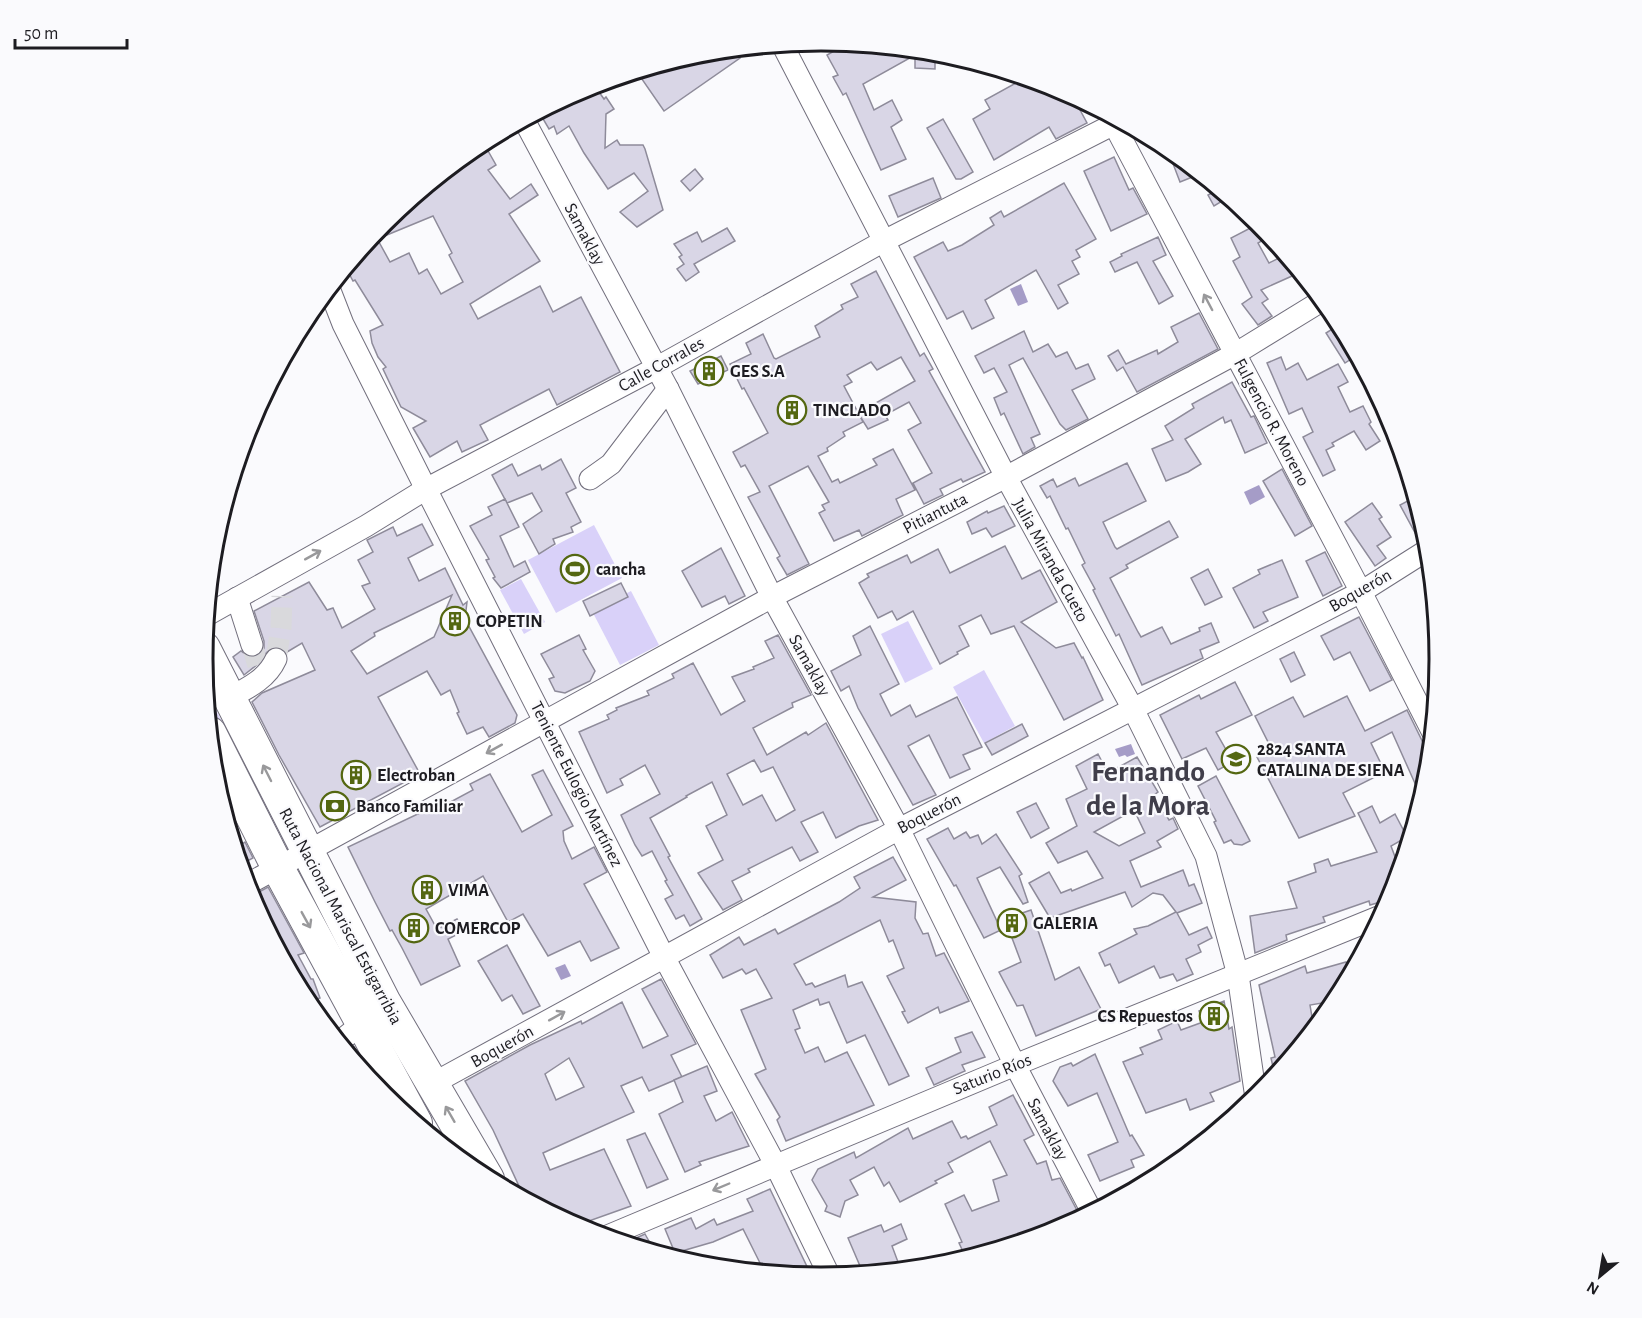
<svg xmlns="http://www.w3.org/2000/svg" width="1642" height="1318" font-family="'Alegreya Sans',sans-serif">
  <rect width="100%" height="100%" fill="#fafafd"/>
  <!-- green -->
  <g fill="#d9d1f9">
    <path d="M594 525 622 578 556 613 528 560Z"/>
    <path d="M521 579 545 622 524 634 500 590Z"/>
    <path d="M631 591 659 645 620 665 592 611Z"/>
    <path d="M908 621 933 669 905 683 881 634Z"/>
    <path d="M984 670 1015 726 984 743 953 687Z"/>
    <path d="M206 691 284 841V842L206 695Z"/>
  </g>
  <!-- water -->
  <g fill="#a59cc7">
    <path d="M1021 284 1028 302 1018 306 1010 289Z"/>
    <path d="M1259 485 1265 497 1250 505 1244 492Z"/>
    <path d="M1131 744 1135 754 1127 757 1125 755 1119 757 1115 749Z"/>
    <path d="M565 964 571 976 561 980 555 968Z"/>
  </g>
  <!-- building -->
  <g fill="#d9d6e6" stroke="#8e8b9a" stroke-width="1.5" fill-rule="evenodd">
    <path d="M848 43 914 50 910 52 935 54V69L915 68V55L863 84 874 110 892 100 902 120 891 127 906 159 881 170 846 93 843 95 833 77 838 75 827 55Z"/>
    <path d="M734 49 740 58 664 111 637 72 701 52Z"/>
    <path d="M1025 78 1054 86 1061 98 1069 94 1072 95 1087 123 1056 139 1049 127 994 160 973 119 990 109 985 100Z"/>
    <path d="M594 85 604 99 606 97 614 109 606 114 605 148 617 140 620 145H643L645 149 663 210 637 227 620 212 648 191 634 173 608 189 584 153 569 126 557 134 554 126 549 129 539 112 585 87Z"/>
    <path d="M943 119 973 172 961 179H956L927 128Z"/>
    <path d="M483 142 496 165 488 170 510 199 531 184 538 195 509 214 540 261 470 304 478 319 540 286 553 312 581 297 620 372 557 405 549 389 480 425 488 440 462 452 457 441 430 457 413 428 426 421 401 407 383 369 386 367 378 357 372 343 370 331 383 325 355 280 353 281 346 268 358 262 355 257 369 246 367 242 374 233 390 262 409 253 419 274 427 269 441 294 463 282 449 255 452 253 433 216 382 237 377 230 384 221Z"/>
    <path d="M1114 157 1129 190 1133 188 1147 214 1111 231 1084 171Z"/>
    <path d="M1180 158 1187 163 1200 174 1180 182 1172 161Z"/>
    <path d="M695 169 703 179 690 191 681 181Z"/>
    <path d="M933 178 941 198 898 217 889 196Z"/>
    <path d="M1064 183 1096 239 1076 250 1080 257 1072 261 1079 274 1058 285 1068 303 1058 309 1036 270 985 300 994 318 972 329 963 311 947 319 914 257 943 242 948 251 962 245 994 225 990 218 1001 211 1004 217Z"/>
    <path d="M1219 189 1229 197 1214 206 1208 195Z"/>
    <path d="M1260 223 1270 236 1258 243 1269 263 1283 256 1292 276 1261 290 1268 299 1262 303 1272 316 1258 325 1242 304 1252 297 1233 261 1240 257 1231 238Z"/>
    <path d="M727 228 735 241 694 264 699 272 686 281 677 269 684 264 679 257 682 255 674 244 697 232 702 242Z"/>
    <path d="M1158 237 1166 255 1153 261 1173 296 1159 304 1137 262 1115 272 1110 262 1122 256 1121 254Z"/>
    <path d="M876 271 920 356 924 353 933 369 929 371 985 472 963 482 961 479 940 489 943 495 924 504 913 483 932 473 908 430 921 423 909 402 885 415 888 420 868 429 858 413 915 381 901 357 877 370 871 362 847 375 852 382 844 386 863 422 843 432 845 436 827 448 828 451 818 456 832 482 838 479 840 483 877 465 873 459 893 449 915 490 896 499 903 515 862 536 859 530 834 541 819 513 825 510 822 505 829 502 808 466 769 486 809 564 787 575 777 558 780 556 748 497 760 492 745 465 741 467 733 452 768 433 744 388 742 389 730 364 751 354 746 343 763 334 774 358 776 359 820 337 815 326 843 309 841 305 858 297 851 284Z"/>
    <path d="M1199 313 1218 349 1137 392 1123 367 1117 371 1108 356 1118 350 1126 364 1157 350 1158 354 1178 342 1171 327Z"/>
    <path d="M1340 324 1357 355 1345 363 1326 333Z"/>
    <path d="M1024 331 1033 352 1048 344 1056 357 1067 352 1076 369 1088 364 1095 379 1072 390 1088 419 1066 430 1060 424 1023 358 1009 365 1040 434 1031 438 1035 447 1023 454 1004 413 1001 415 994 398 1007 392 994 368 984 373 975 356Z"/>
    <path d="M721 356 728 370 698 384 690 371Z"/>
    <path d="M1281 357 1286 370 1298 363 1307 380 1338 364 1348 382 1338 387 1350 412 1363 406 1371 422 1369 424 1380 441 1366 450 1354 431 1332 443 1334 446 1326 450 1335 470 1323 476 1303 437 1313 432 1302 408 1289 414 1267 363Z"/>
    <path d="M1232 382 1251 417 1254 416 1267 443 1245 453 1231 420 1225 423 1223 417 1185 439 1201 464 1188 472 1166 481 1152 449 1173 440 1165 426 1194 408 1192 404Z"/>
    <path d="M561 459 576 488 566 493 581 522 571 527 573 532 553 539 555 544 539 554 523 524 542 511 532 493 507 503 492 475 512 464 518 476 540 465 542 470Z"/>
    <path d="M1127 463 1146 501 1103 522 1115 547 1117 549 1169 521 1178 537 1126 565 1128 568 1110 578 1138 632 1141 637 1162 627 1171 644 1200 631 1199 628 1211 623 1219 642 1200 650 1203 658 1142 685 1119 634 1116 636 1093 590 1095 589 1082 565 1085 563 1068 528 1066 529 1050 496 1047 498 1040 486 1053 479 1057 487 1075 478 1079 486Z"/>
    <path d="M1282 469 1312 526 1295 536 1263 481Z"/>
    <path d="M1415 497 1427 537 1419 540 1400 505Z"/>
    <path d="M505 499 519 527 500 536 514 567 525 561 530 572 501 588 493 578 495 577 486 560 489 559 470 526 492 515 488 507Z"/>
    <path d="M1372 503 1382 517 1379 519 1391 537 1377 546 1386 558 1375 566 1345 522Z"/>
    <path d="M1004 506 1015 526 992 537 986 528 972 534 967 522 987 511 988 513Z"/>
    <path d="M422 524 433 545 408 558 419 581 445 568 463 605 467 602 465 619 517 715 515 723 489 737 483 727 467 734 457 713 459 712 450 690 441 695 427 671 378 697 420 774 320 827 279 755 252 702 262 693 315 670 302 643 287 652 282 648H270L258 664 244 675 233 657 241 651 249 657H255L261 654 264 648V641L254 611 309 582 327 610 333 608 342 628 375 609 362 586 370 583 358 560 373 552 367 540 393 527 397 536ZM452 595 434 637 367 674 351 651 375 636 374 633Z"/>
    <path d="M1005 546 1022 579 1040 570 1057 602 1021 622 1056 648 1074 643 1082 658 1083 657 1103 700 1064 720 1014 626 991 634 981 615 959 626 969 646 957 652 958 654 940 664 913 611 897 620 892 611 878 618 859 583 869 577 867 574 907 555 911 563 938 549 950 573Z"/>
    <path d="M721 548 745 596 729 604 725 596 702 607 682 571Z"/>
    <path d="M1325 552 1342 586 1323 596 1306 561Z"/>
    <path d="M1282 560 1298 597 1263 612 1268 621 1254 628 1233 588 1260 574 1258 570Z"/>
    <path d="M1208 569 1222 597 1205 605 1191 578Z"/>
    <path d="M621 583 628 597 590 616 583 601Z"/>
    <path d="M1359 617 1392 680 1370 691 1350 652 1334 660 1321 636Z"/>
    <path d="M870 626 899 684 880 694 891 716 910 705 916 717 957 697 982 747 963 755 970 769 950 778 929 735 908 746 936 795 913 805 858 708 849 686 841 691 831 671 861 655 853 636Z"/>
    <path d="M579 635 586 649 583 650 595 671 590 681 565 693 555 691 549 679 554 677 541 654Z"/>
    <path d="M778 635 811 695 792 703 793 707 753 728 767 755 806 732 808 735 826 723 878 820 859 826 836 838 823 812 801 822 818 852 800 861 792 847 748 869 750 872 732 881 742 900 723 910 698 873 723 860 706 826 727 815 712 782 686 796 687 797 650 818 670 856 668 857 702 919 690 926 684 915 676 919 665 899 673 895 665 881 667 880 652 851 642 856 635 845 621 815 660 794 645 765 620 779 623 785 607 793 579 732 609 719 607 715 617 710 616 708 649 695 647 691 674 678 672 674 693 663 721 715 745 701 732 677 754 669 753 667 774 658 765 641ZM754 760 761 772 773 767 795 810 776 821 762 795 743 805 727 774Z"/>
    <path d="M1294 652 1305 675 1291 682 1280 659Z"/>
    <path d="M1235 682 1252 715 1216 732 1233 762 1218 770 1206 748 1182 759 1160 715 1199 695 1201 699Z"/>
    <path d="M1347 696 1365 731 1407 710 1430 757 1428 780 1422 799 1392 732 1371 743 1385 772 1343 793 1355 816 1299 838 1257 757 1272 750 1255 716 1293 697 1304 717Z"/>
    <path d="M1022 724 1028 736 992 755 985 743Z"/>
    <path d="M1098 754 1108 773 1137 757 1158 792 1154 795 1169 820 1173 818 1178 829 1157 841 1161 847 1130 861 1141 887 1183 870 1189 886 1194 884 1202 903 1177 913 1189 935 1207 927 1212 938 1198 945 1201 952 1186 959 1193 974 1177 981 1173 974 1160 978 1154 966 1119 983 1110 964 1105 966 1099 953 1137 934 1134 929 1148 926 1176 912 1163 895 1153 893 1132 907 1125 892 1050 918 1029 883 1049 872 1061 893 1071 889 1072 891 1103 878 1087 851 1058 863 1046 843 1077 826 1066 799 1087 789 1076 766ZM1134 810 1145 833 1119 846 1094 832Z"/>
    <path d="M543 770 573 826 563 831 564 841 572 859 594 847 607 872 584 884 619 948 591 961 580 941 548 956 523 914 508 922 483 876 426 909 437 929 457 919 464 931 448 939 460 966 421 985 402 948 392 930 390 931 375 902 348 847 443 802 445 805 473 790 470 784 490 774 522 832 552 815 532 775Z"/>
    <path d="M1216 776 1250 841 1242 845 1234 844 1231 840 1224 843 1214 822 1216 821 1198 786Z"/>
    <path d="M1036 803 1049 828 1031 838 1017 812Z"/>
    <path d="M1372 806 1380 823 1395 814 1407 837 1391 846 1400 870 1391 899 1370 905 1369 901 1323 917 1325 922 1286 935 1287 940 1255 953 1250 916 1297 908 1288 882 1316 872 1314 864 1328 859 1331 866 1377 852 1358 813Z"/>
    <path d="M948 828 954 839 966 832 970 838 978 835 982 844 996 834 1022 874 1019 876 1028 902 1023 904 1000 867 977 878 1001 930 984 938 956 885 954 886 927 839Z"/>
    <path d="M245 842 253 858 240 865 235 848Z"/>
    <path d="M893 857 906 880 873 897 916 902 915 918 923 934 928 933 936 956 944 953 969 1001 940 1013 938 1007 908 1023 902 1012 905 1011 887 976 904 968 893 940 889 942 880 920 794 964 806 985 812 983 815 987 845 975 848 987 862 982 909 1076 889 1085 865 1035 847 1043 829 1002 820 1005 818 999 793 1010 800 1028 795 1030 805 1053 818 1047 825 1062 847 1052 874 1105 786 1141 777 1120 780 1117 755 1074 766 1069 741 1010 772 998 756 969 746 974 742 969 723 978 710 955 739 937 744 945 775 929 778 934 839 902 860 888 854 877Z"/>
    <path d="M268 887 304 953 298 955 311 979H313L320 998 306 1002 250 897Z"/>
    <path d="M1031 910 1055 980 1079 967 1101 1009 1036 1036 1023 1005 1017 1006 999 972 1021 962 1009 930 1004 932 999 921Z"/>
    <path d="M507 945 540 1006 523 1014 512 995 502 1001 478 961Z"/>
    <path d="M1346 962 1351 974 1341 991 1333 995 1334 1001 1310 1005 1314 1029 1275 1076 1271 1058 1275 1057 1259 985 1305 966 1307 973Z"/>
    <path d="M661 979 696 1044 671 1055 682 1077 649 1091 642 1077 621 1086 634 1112 543 1153 550 1170 604 1149 631 1206 575 1226 525 1199 493 1130 465 1081 530 1045 581 1021 582 1024 622 1002 643 1048 668 1036 642 989ZM569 1058 584 1087 556 1100 545 1074Z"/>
    <path d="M1224 1001 1229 1029 1232 1027 1240 1081 1210 1093 1214 1101 1190 1110 1186 1099 1146 1113 1123 1062 1143 1054 1140 1048 1162 1039 1158 1030 1177 1021 1181 1030 1203 1022 1199 1011Z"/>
    <path d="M972 1032 985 1057 962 1065 965 1071 934 1085 926 1068 961 1052 955 1038Z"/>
    <path d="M354 1047 376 1087 347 1052Z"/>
    <path d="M1095 1054 1130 1136 1132 1135 1144 1155 1131 1160 1134 1167 1100 1181 1088 1155 1118 1142 1097 1093 1068 1106 1053 1081 1060 1067 1071 1063 1073 1066Z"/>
    <path d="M707 1066 717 1091 704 1096 716 1121 732 1112 749 1146 699 1162 701 1165 685 1172 659 1114 683 1102 674 1080Z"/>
    <path d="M1013 1095 1034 1135 1024 1140 1037 1164 1046 1161 1052 1180 1060 1178 1081 1218 1057 1231 966 1258 959 1243 962 1242 945 1204 964 1195 972 1211 999 1201 993 1180 1007 1175 990 1141 948 1163 953 1172 935 1181 937 1183 900 1202 889 1182 884 1186 874 1167 850 1180 858 1195 845 1201 840 1217 825 1211 827 1206 812 1180 818 1169 854 1152 856 1158 908 1128 913 1139 952 1121 961 1138 966 1136 968 1139 997 1125 989 1107Z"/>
    <path d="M645 1133 668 1179 647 1188 627 1140Z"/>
    <path d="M770 1189 812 1277 742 1270 760 1263 743 1229 713 1242 675 1253 665 1229 691 1218 696 1229 714 1219 717 1225 753 1211 747 1199Z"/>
    <path d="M901 1224 907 1239 892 1246 901 1270 863 1273 848 1238 878 1226 881 1225 884 1232Z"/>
    <path d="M645 1234 655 1252 625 1243Z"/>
  </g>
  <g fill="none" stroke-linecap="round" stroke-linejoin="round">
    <!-- minor-tunnel -->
    <g stroke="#d9d9dc" stroke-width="21" stroke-dasharray="21 10" stroke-linecap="butt">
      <path d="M252 645 259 669"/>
      <path d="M276 659 281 628 282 596"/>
    </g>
    <!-- minor casing -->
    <g stroke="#726f7d" stroke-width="23">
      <g id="minor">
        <path d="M782 44 1006 477 1133 709 1206 856 1238 975 1256 1098"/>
        <path d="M1109 115 1361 592 1432 731"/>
        <path d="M524 120 668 389 772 597 899 829 1015 1065 1092 1212"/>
        <path d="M329 288 343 324 426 489 664 957 775 1164 830 1277"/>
        <path d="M590 479 611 464 668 389"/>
        <path d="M237 598 252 645"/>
        <path d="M207 615 366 526 426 489 656 368 884 241 1120 121"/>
        <path d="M229 698C248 688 267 679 276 659"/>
        <path d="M246 885 772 597 1006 477 1235 354 1323 300"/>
        <path d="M339 1042 363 1023"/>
        <path d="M432 1084 899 829 1361 592 1429 549"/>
        <path d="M605 1237 1015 1065 1381 916"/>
      </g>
    </g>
    <!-- highway casing -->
    <g stroke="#726f7d" stroke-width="34">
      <g id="highway">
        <path d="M204 648 384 1001 488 1179"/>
        <path d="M210 733 278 868 416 1123"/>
      </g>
    </g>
    <!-- minor -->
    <use href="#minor" stroke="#fff" stroke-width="21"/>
    <!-- highway -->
    <use href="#highway" stroke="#fff" stroke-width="32"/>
  </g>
  <!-- one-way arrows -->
  <defs><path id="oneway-shaft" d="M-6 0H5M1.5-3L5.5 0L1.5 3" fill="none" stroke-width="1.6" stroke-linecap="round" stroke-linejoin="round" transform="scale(1.5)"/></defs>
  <g stroke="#99999b">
    <use href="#oneway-shaft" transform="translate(1208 302) rotate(-118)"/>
    <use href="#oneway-shaft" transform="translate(313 555) rotate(-29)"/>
    <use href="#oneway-shaft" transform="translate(494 749) rotate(151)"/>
    <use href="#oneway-shaft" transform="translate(267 773) rotate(-117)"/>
    <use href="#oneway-shaft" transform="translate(306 920) rotate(61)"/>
    <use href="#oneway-shaft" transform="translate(557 1016) rotate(-29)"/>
    <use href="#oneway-shaft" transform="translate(450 1114) rotate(-120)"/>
    <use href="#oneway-shaft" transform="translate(721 1187) rotate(157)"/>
  </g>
  <!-- icons -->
  <defs>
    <g id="building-ring" transform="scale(1.5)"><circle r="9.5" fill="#fafafd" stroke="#546711" stroke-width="1.5"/><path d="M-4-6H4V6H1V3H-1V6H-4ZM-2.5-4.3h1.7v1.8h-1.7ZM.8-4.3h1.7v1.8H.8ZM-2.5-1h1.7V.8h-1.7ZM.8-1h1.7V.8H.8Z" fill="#546711"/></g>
    <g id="stadium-ring" transform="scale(1.5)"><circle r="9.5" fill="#fafafd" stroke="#546711" stroke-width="1.5"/><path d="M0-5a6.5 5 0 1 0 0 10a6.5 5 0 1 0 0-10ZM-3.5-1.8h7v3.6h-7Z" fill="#546711"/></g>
    <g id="school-ring" transform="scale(1.5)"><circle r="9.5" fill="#fafafd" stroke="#546711" stroke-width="1.5"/><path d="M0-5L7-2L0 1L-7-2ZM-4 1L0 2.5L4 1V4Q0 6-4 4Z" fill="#546711"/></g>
    <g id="bank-ring" transform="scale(1.5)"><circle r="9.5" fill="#fafafd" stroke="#546711" stroke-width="1.5"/><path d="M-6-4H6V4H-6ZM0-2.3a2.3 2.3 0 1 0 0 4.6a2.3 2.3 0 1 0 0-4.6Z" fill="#546711"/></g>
  </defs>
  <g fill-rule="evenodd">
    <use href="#building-ring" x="709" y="371"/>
    <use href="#building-ring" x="792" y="410"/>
    <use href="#stadium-ring" x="575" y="569"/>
    <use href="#building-ring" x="455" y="621"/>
    <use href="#school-ring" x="1236" y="759"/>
    <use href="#building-ring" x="356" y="775"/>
    <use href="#bank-ring" x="335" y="806"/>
    <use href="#building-ring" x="427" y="890"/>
    <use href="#building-ring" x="1012" y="923"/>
    <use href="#building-ring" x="414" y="928"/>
    <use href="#building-ring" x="1214" y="1016"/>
  </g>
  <g text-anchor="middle" stroke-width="4.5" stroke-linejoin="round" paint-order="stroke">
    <!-- street labels -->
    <g font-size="18" fill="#1d1c21" stroke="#fafafd">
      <text transform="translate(585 234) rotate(62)" y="6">Samaklay</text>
      <text transform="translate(661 364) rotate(-29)" y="6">Calle Corrales</text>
      <text transform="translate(1272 422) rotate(62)" y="6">Fulgencio R. Moreno</text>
      <text transform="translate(935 513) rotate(-27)" y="6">Pitiantuta</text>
      <text transform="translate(1051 560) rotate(61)" y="6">Julia Miranda Cueto</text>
      <text transform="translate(1360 590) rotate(-30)" y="6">Boquerón</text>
      <text transform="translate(810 665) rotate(61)" y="6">Samaklay</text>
      <text transform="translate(577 784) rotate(63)" y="6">Teniente Eulogio Martínez</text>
      <text transform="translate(929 813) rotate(-27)" y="6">Boquerón</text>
      <text transform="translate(341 916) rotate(62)" y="6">Ruta Nacional Mariscal Estigarribia</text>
      <text transform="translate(502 1046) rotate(-29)" y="6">Boquerón</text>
      <text transform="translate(992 1074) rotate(-22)" y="6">Saturio Ríos</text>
      <text transform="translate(1048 1129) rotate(62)" y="6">Samaklay</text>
    </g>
    <!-- poi labels -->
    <g font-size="18" font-weight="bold" fill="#1d1c21" stroke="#fafafd" text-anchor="start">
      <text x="730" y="377">GES S.A</text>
      <text x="813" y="416">TINCLADO</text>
      <text x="596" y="575">cancha</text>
      <text x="476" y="627">COPETIN</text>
      <text x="1257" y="755">2824 SANTA<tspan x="1257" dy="21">CATALINA DE SIENA</tspan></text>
      <text x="377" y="781">Electroban</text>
      <text x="356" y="812">Banco Familiar</text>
      <text x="448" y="896">VIMA</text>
      <text x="1033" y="929">GALERIA</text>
      <text x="435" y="934">COMERCOP</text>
      <text x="1193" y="1022" text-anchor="end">CS Repuestos</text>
    </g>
    <!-- town labels -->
    <g font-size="30" font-weight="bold" fill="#403e4a" stroke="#fafafd">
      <text x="1148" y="781">Fernando<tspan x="1148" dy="34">de la Mora</tspan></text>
    </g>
  </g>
  <!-- crop -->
  <path d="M0 0H1642V1318H0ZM213 659a608 608 0 1 1 1216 0a608 608 0 1 1-1216 0Z" fill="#fafafd" fill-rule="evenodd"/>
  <path fill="none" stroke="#1d1c21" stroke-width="3" d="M213 659a608 608 0 1 1 1216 0a608 608 0 1 1-1216 0Z"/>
  <!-- north arrow -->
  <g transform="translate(1600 1276) rotate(210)" stroke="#fafafd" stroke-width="4.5" paint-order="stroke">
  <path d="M0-4.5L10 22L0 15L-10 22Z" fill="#1d1c21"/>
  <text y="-9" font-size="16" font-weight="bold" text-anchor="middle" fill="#1d1c21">N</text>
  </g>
  <!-- scale -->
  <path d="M15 39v9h112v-9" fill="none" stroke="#1d1c21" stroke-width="3"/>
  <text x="24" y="39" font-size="18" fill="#1d1c21" stroke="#fafafd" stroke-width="4.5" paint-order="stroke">50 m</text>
</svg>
